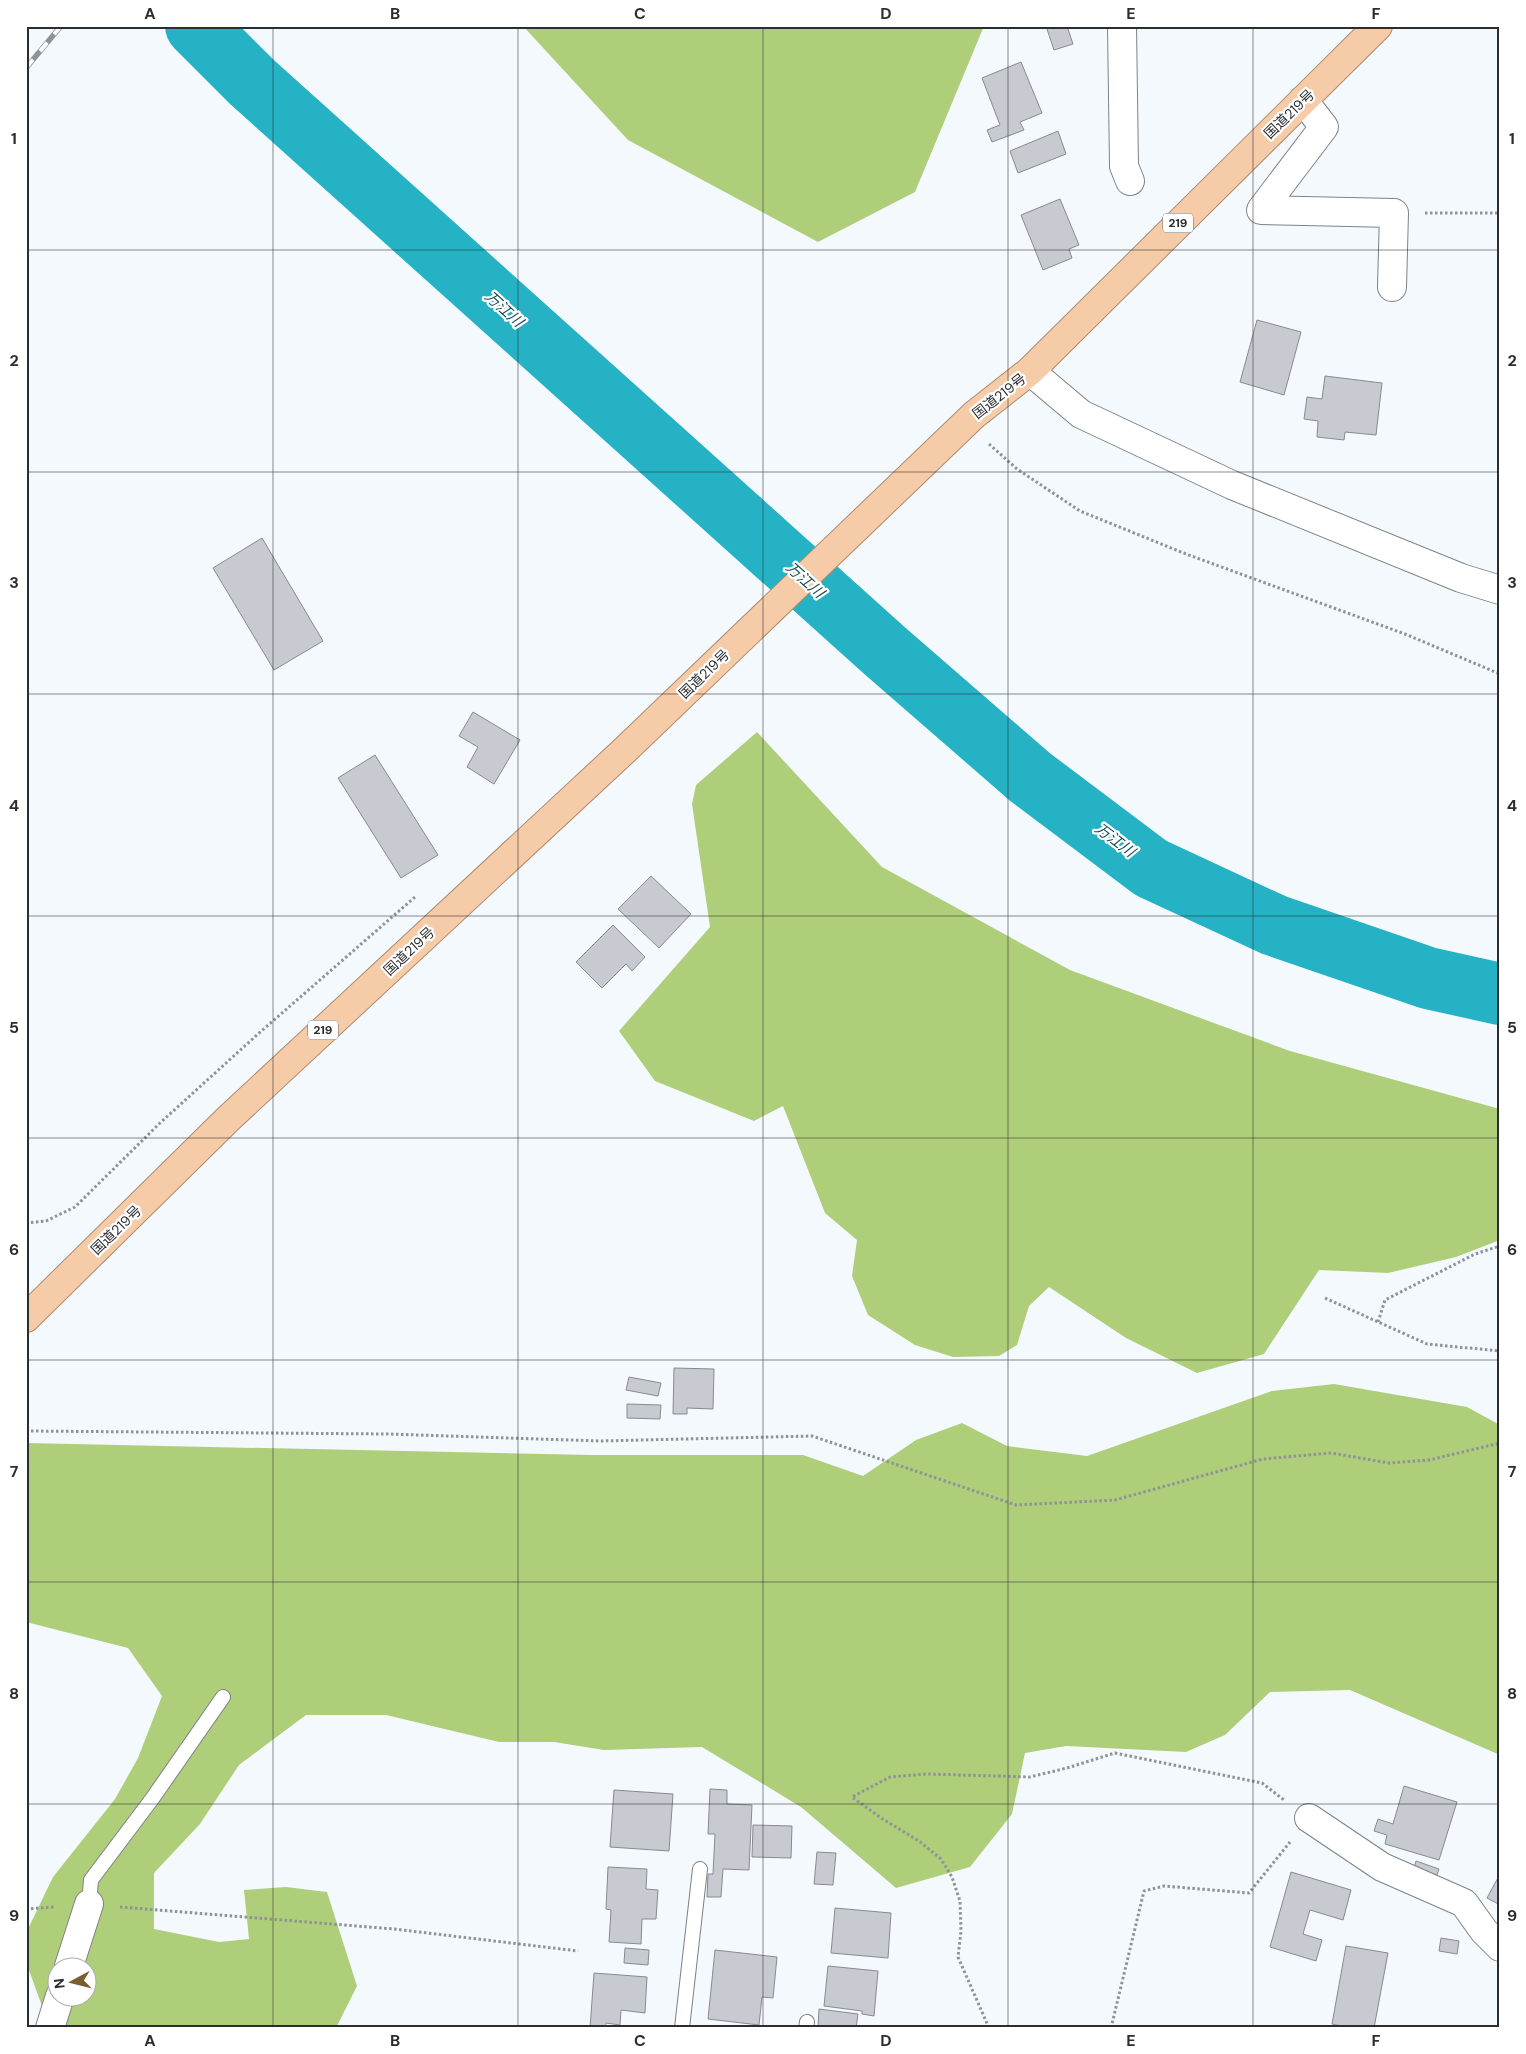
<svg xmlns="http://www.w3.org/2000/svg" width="1526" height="2054" font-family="'DM Sans','Noto Sans JP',sans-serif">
  <rect width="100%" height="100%" fill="#f4f9fe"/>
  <!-- forest -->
  <g fill="#afce7a" fill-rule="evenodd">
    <path d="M523 26H984L915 192 818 242 628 140Z"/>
    <path d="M757 732 882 867 1070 970 1290 1051 1500 1109V1240L1456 1257 1388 1273 1319 1270 1264 1354 1197 1373 1126 1338 1049 1287 1029 1306 1017 1345 999 1356 953 1357 915 1345 868 1315 852 1276 857 1240 825 1213 783 1106 754 1121 655 1081 619 1031 710 927 692 804 696 785Z"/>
    <path d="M1334 1384 1467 1407 1500 1425V1568L1497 1569 1500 1635V1755L1350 1690 1270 1692 1225 1735 1186 1752 1066 1746 1025 1753 1012 1814 970 1867 896 1888 801 1807 702 1747 604 1750 554 1742H499L386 1715H306L239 1765 200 1824 154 1873V1929L219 1942 249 1939 244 1890 286 1887 327 1892 357 1986 336 2028H50L26 1962V1933L53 1877 115 1799 138 1758 162 1696 128 1648 26 1622V1443L592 1455H803L863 1476 916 1440 962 1423 1007 1446 1087 1456 1272 1391ZM58 1966H88V1996H58Z"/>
  </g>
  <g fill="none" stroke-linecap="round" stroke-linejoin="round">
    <!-- river -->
    <path stroke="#25b2c5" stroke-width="62" d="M196 26 252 82 885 651 1030 777 1151 868 1274 925 1428 978 1500 994"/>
  </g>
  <!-- building -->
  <g fill="#c7cbd1" stroke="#868b90">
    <path d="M1046 26H1067L1073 44 1054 50Z"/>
    <path d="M1021 62 1042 113 1020 122 1024 130 992 142 987 130 1000 125 982 78Z"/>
    <path d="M1058 131 1066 154 1018 173 1010 151Z"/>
    <path d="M1060 199 1079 245 1069 249 1072 258 1043 270 1021 215Z"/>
    <path d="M1257 320 1301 332 1284 395 1240 382Z"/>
    <path d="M1325 376 1382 383 1376 435 1345 432 1344 440 1317 437 1318 421 1304 419 1307 397 1322 399Z"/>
    <path d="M262 538 323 641 274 670 213 568Z"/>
    <path d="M473 712 520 740 494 784 467 767 478 747 459 736Z"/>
    <path d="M375 755 438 855 401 878 338 778Z"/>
    <path d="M651 876 691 914 659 948 618 909Z"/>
    <path d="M613 925 645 957 632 971 626 964 602 988 576 962Z"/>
    <path d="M674 1368 714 1369 713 1409 687 1408V1414H673Z"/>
    <path d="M629 1377 661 1383 658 1396 626 1390Z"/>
    <path d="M627 1404 661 1405 660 1419 627 1418Z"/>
    <path d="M1404 1786 1457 1802 1439 1860 1385 1844 1387 1835 1374 1831 1378 1819 1393 1824Z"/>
    <path d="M710 1789 727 1790V1804L752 1805 749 1870 723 1869 721 1897H707L708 1874H713L715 1834H708Z"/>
    <path d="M614 1790 673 1794 669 1851 610 1847Z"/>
    <path d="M753 1825 792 1826 791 1858 752 1857Z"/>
    <path d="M817 1852 836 1853 833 1885 814 1884Z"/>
    <path d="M1416 1861 1439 1869 1435 1881 1412 1874Z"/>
    <path d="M608 1867 647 1869 646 1889 658 1890 656 1919H642L641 1944 609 1942 611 1910 606 1909Z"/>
    <path d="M1291 1872 1351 1890 1343 1920 1310 1910 1303 1934 1322 1940 1316 1961 1270 1947Z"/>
    <path d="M1500 1874V1905L1487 1898Z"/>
    <path d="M835 1908 891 1913 888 1958 831 1953Z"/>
    <path d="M1441 1938 1459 1941 1457 1954 1439 1951Z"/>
    <path d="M1346 1946 1388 1953 1374 2028H1351L1332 2024Z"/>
    <path d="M625 1948 649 1950 648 1965 624 1963Z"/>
    <path d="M715 1950 777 1957 773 1998 762 1997 759 2025 708 2019Z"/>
    <path d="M828 1966 878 1971 874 2016 862 2014V2011L824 2006Z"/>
    <path d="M594 1973 647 1977 645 2013 621 2010 620 2025 606 2023 605 2028H590Z"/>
    <path d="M819 2009 858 2014 856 2028H818Z"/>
  </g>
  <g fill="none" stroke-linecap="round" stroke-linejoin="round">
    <!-- service casing -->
    <g stroke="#7e8287" stroke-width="16">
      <g id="service">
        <path d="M89 1904 91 1880 152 1799 223 1697"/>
        <path d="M682 2028 700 1869"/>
        <path d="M806 2028 807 2022"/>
      </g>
    </g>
    <!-- minor casing -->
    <g stroke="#7e8287" stroke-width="30">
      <g id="minor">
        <path d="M1122 26 1124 166 1130 181"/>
        <path d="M1303 100 1324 127 1261 210 1394 213 1392 287"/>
        <path d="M1030 371 1081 414 1232 485 1461 578 1500 590"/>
        <path d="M1309 1818 1382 1867 1464 1903 1484 1931 1500 1947"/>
        <path d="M69 1966 89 1904"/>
        <path d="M50 2028 60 1996"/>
      </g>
    </g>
    <!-- trunk casing -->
    <g stroke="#ad8b6f" stroke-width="30">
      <path id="trunk" d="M26 1318 228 1119 626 749 974 415 1030 371 1378 26"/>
    </g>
    <!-- path -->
    <g stroke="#8f9296" stroke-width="3" stroke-dasharray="2.5 2.5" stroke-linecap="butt">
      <path d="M1425 213H1500"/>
      <path d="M989 444 1017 469 1080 511 1186 554 1405 634 1500 674"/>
      <path d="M26 1223 46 1221 75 1207 160 1123 258 1034 415 897"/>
      <path d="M1325 1298 1427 1344 1500 1351"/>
      <path d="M1378 1322 1385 1300 1475 1254 1500 1246"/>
      <path d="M26 1431 388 1434 600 1441 812 1436 1016 1505 1115 1500 1263 1459 1331 1453 1389 1463 1429 1460 1500 1443"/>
      <path d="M120 1907 394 1929 578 1951"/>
      <path d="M26 1909 54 1907"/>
      <path d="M989 2028 958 1957 961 1931 960 1901 952 1877 941 1859 919 1841 881 1818 852 1797 890 1777 927 1774 1030 1777 1067 1768 1115 1753 1262 1783 1284 1800"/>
      <path d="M1111 2028 1144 1891 1164 1886 1249 1893 1290 1842"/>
    </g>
    <!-- service -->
    <use href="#service" stroke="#fff" stroke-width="14"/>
    <!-- minor -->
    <use href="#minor" stroke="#fff" stroke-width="28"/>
    <!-- trunk -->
    <use href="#trunk" stroke="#f6cba7" stroke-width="28"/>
    <!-- rail casing -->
    <g stroke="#8f9296" stroke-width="5.5">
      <path id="rail" d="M26 68 61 26"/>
    </g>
    <!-- rail -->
    <use href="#rail" stroke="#fff" stroke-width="4" stroke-dasharray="11" stroke-linecap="butt"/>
  </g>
  <!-- grid -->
  <path fill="none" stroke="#2c2d30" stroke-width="1" stroke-opacity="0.55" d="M273 26V2028M518 26V2028M763 26V2028M1008 26V2028M1253 26V2028M26 250H1500M26 472H1500M26 694H1500M26 916H1500M26 1138H1500M26 1360H1500M26 1582H1500M26 1804H1500"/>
  <g text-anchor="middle" stroke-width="4.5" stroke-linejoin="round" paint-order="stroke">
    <!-- shield labels -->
    <g fill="#fff" stroke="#6b6c6e" stroke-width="1">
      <rect x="1163" y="213.5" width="30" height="19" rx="4"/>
      <rect x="308" y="1020.5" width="30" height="19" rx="4"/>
    </g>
    <g font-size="12" font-weight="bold" fill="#2c2d30">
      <text x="1178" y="227">219</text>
      <text x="323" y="1034">219</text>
    </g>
    <!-- street labels -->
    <g font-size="14" fill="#2c2d30" stroke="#fff">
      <text transform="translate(1289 114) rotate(-44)" y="5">国道219号</text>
      <text transform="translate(999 396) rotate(-38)" y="5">国道219号</text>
      <text transform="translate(704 674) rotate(-44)" y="5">国道219号</text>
      <text transform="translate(409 951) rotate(-43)" y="5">国道219号</text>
      <text transform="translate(116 1230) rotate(-44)" y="5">国道219号</text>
    </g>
    <!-- water labels -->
    <g font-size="15" font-style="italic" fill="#134b54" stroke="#fff">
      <text transform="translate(504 309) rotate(42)" y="5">万江川</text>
      <text transform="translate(805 580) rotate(42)" y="5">万江川</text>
      <text transform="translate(1115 840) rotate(37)" y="5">万江川</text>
    </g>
  </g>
  <!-- border -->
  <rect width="1526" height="2054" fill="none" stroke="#ffffff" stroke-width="55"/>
  <!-- north arrow -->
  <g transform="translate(72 1982) rotate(263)"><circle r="24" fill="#ffffff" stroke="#ababac"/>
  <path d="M0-4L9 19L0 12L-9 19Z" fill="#795e30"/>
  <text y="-8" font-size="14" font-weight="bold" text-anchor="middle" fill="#2c2d30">N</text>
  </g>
  <rect x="28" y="28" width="1470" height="1998" fill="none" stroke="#2c2d30" stroke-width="2"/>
  <g font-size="16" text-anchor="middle" font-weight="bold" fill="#2c2d30">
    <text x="150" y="19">A</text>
    <text x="395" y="19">B</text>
    <text x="640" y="19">C</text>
    <text x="886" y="19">D</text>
    <text x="1131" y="19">E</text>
    <text x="1376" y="19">F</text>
    <text x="14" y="144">1</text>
    <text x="1512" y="144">1</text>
    <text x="14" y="366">2</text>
    <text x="1512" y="366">2</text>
    <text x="14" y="588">3</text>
    <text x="1512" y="588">3</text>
    <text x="14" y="811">4</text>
    <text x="1512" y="811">4</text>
    <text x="14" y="1033">5</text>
    <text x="1512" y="1033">5</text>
    <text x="14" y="1255">6</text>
    <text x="1512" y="1255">6</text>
    <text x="14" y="1477">7</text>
    <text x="1512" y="1477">7</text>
    <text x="14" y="1699">8</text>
    <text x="1512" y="1699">8</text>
    <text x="14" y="1921">9</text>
    <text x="1512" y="1921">9</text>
    <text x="150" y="2046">A</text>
    <text x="395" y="2046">B</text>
    <text x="640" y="2046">C</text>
    <text x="886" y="2046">D</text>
    <text x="1131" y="2046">E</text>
    <text x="1376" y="2046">F</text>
  </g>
</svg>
